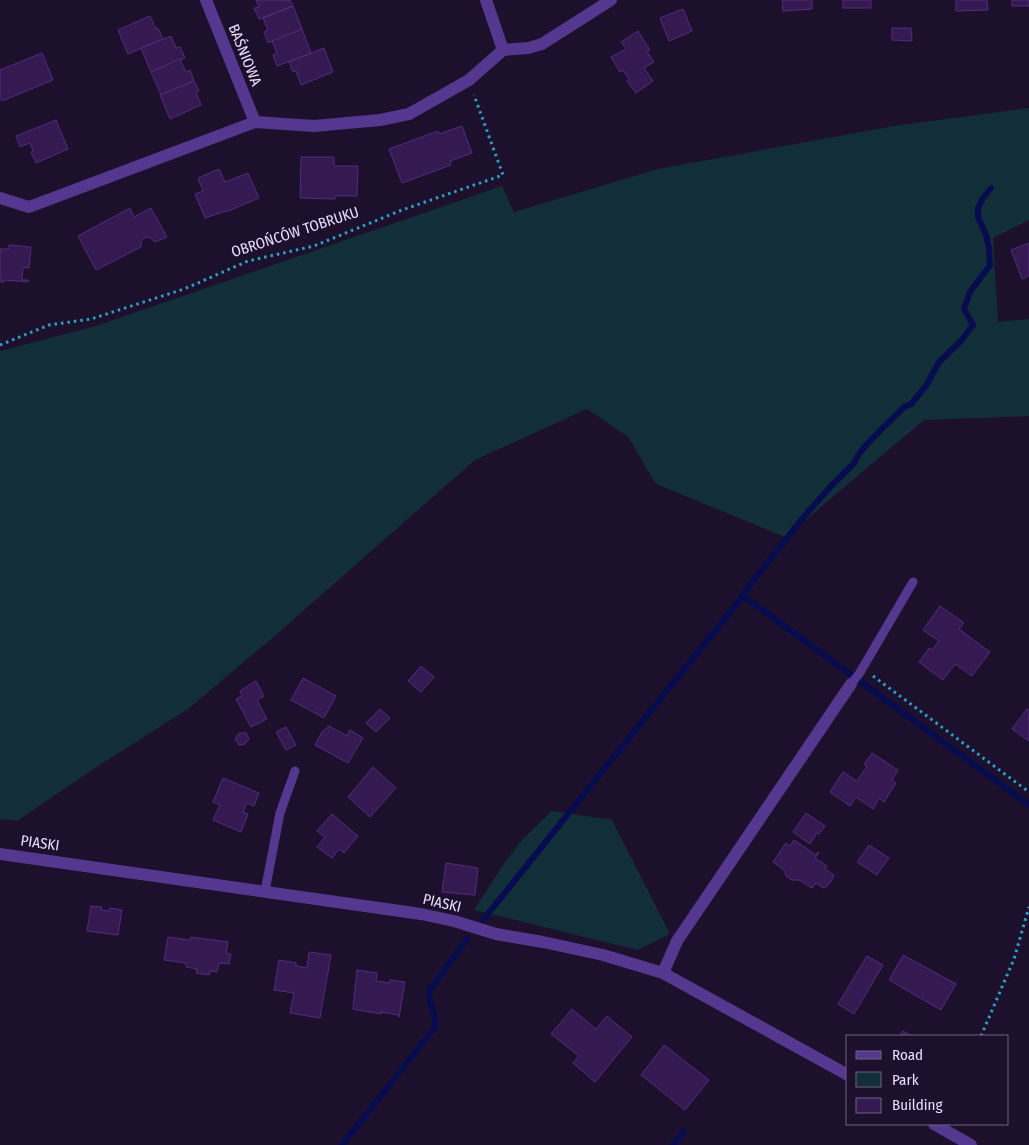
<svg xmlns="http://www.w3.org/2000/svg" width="1029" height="1145" font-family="'Fira Sans Condensed',sans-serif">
  <rect width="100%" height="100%" fill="#1d102d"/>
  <!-- green -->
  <g fill="#122e38">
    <path d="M1029 108V220L993 238 998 322 1029 319V416L924 420 785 537 656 484 628 437 587 409 475 460 270 640 188 709 95 768 17 821 0 819V351L96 326 502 186 514 212 658 169 894 126Z"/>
    <path d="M552 811 612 820 670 934 638 950 474 910 505 862 523 839Z"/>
  </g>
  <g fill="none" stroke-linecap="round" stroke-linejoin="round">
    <!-- stream -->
    <g stroke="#070c4f" stroke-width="6">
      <path d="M745 597 1029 805"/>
      <path d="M483 920 739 601C752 580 768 562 783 543 805 514 829 487 855 462 857 450 894 418 904 407L911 404 926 386 939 362 960 342 973 325 964 309 970 292 990 265 989 248 986 235 978 217V208L983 198 991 188"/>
      <path d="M342 1145 435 1027C437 1014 428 1004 429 991L468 938"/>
      <path d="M673 1145 684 1131"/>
    </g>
  </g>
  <!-- building -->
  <g fill="#341a50" stroke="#532b7d">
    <path d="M256 0H290L293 6 259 19 254 8 259 7Z"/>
    <path d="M782 0H812V9L783 11Z"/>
    <rect x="843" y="0" width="28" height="8"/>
    <path d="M956 0H987L988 10 956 11Z"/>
    <rect x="1012" y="0" width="17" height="6"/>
    <path d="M293 6 302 29 268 43 264 32 268 30 263 18Z"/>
    <path d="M683 9 692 31 669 41 660 18Z"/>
    <path d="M150 16 156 29 158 28 163 39 128 54 118 30Z"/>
    <path d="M892 28H911L912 41 892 40Z"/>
    <path d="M302 29 311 53 277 66 273 55 277 53 272 41Z"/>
    <path d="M638 31 650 50 647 52 654 62 644 68 653 81 636 93 627 81 629 79 623 70 620 72 611 57 626 49 621 42Z"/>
    <path d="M171 36 176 48 180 47 185 58 151 72 141 48Z"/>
    <path d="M324 48 333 72 301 85 296 71 293 72 289 62Z"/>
    <path d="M42 53 53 80 2 101 0 97V70Z"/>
    <path d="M180 59 186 72 190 70 194 81 161 95 151 72Z"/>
    <path d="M194 81 199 91 196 92 201 105 170 119 160 95Z"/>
    <path d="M56 120 68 149 36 163 31 152 33 151 30 143 20 147 16 136Z"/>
    <path d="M462 126 472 153 450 161 451 165 402 183 389 149 438 131 439 134Z"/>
    <path d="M301 157H334V166H358L357 196H335V199L300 198Z"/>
    <path d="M219 169 225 182 248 173 259 198 226 212V211L205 218 195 194 203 191 198 178Z"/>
    <path d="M130 208 134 217 151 208 167 237 155 242 149 237 144 238 141 242V247L96 270 78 236Z"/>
    <path d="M1029 243V276L1022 279 1011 250Z"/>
    <path d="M9 245 31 247 29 268 23 267 22 280H28V282L4 280V282H0V249H9Z"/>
    <path d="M940 606 964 623 959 629 990 652 972 676 955 664 943 680 919 662 929 648 932 650 939 641 923 630Z"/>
    <path d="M421 666 434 677 421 692 408 681Z"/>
    <path d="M303 678 336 696 324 718 291 700Z"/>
    <path d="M256 681 264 696 257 700 267 719 251 727 236 699 242 696 240 691Z"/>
    <path d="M380 709 390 718 376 732 366 723Z"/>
    <path d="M1027 709 1029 710V741L1012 729Z"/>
    <path d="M329 726 347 736 350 730 363 738 348 763 315 745 322 732Z"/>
    <path d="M286 727 296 745 286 750 276 732Z"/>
    <path d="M239 733H246L249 739 245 744 239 745 235 739Z"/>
    <path d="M872 753 898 770 892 780 896 783 884 802 879 798 873 809 856 797 850 806 830 792 843 772 857 781 867 766 864 764Z"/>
    <path d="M373 767 396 788 370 817 348 797Z"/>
    <path d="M223 778 259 793 254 806 247 803 243 812 248 814 241 832 213 820 220 805 213 802Z"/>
    <path d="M806 813 825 826 819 834 817 833 810 844 793 832Z"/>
    <path d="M332 814 358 836 344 853 339 849 332 858 317 847 325 837 317 831Z"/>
    <path d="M794 840 816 855 818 852 819 853 815 858 827 866 825 869 834 875 832 880 827 886 823 888 816 883 812 888 799 880H792L786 876 785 871 773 862 786 843 790 846Z"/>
    <path d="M869 845 889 858 877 875 857 862Z"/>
    <path d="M446 863 478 868 475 895 442 892Z"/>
    <path d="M91 906 102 907 101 910 109 911 110 908 122 910 118 935 87 931Z"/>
    <path d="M168 937 190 940 191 937 228 942 226 953 231 954 229 964 219 963 217 972 210 971 209 975 196 973 197 969 186 967V963L164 960Z"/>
    <path d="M309 952 331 955 320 1018 290 1013 294 993 274 990 279 960 296 963V966L307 968Z"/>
    <path d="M903 955 956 984 941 1010 889 980Z"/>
    <path d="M867 956 883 965 854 1014 838 1004Z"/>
    <path d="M357 970 377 973 376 981 390 983V980L405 982 399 1017 398 1015 381 1012V1014L353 1009Z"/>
    <path d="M572 1009 596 1029 607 1016 632 1037 595 1082 573 1063 579 1056 551 1034Z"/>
    <path d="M903 1031 912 1036H900Z"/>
    <path d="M664 1045 709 1080 685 1110 641 1075Z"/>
  </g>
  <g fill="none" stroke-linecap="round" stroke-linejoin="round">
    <!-- path -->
    <g stroke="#28a3c7" stroke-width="3" stroke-dasharray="2.5 4" stroke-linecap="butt">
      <path d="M0 345 49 325 91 319 184 289 248 261 314 246 402 210 503 175 474 95"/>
      <path d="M873 676 1029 792"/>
      <path d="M981 1036 1014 959 1029 907"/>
    </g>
    <!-- lane -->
    <g stroke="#54378f" stroke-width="9">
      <path d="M851 684 859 674 913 582"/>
      <path d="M265 891 280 813 295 771"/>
    </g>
    <!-- street -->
    <g stroke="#54378f" stroke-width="12">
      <path d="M206 0 255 122"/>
      <path d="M486 0 503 50"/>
      <path d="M503 50 528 48 542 44 611 0"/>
      <path d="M0 198 29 207 255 122 314 126 380 120 409 114 469 80 503 50"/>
      <path d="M0 854 421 914 454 921 496 934 543 942 603 955 663 973 848 1075"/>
      <path d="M663 973 677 941 851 684"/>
      <path d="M934 1124 971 1145"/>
    </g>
  </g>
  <g text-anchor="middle" stroke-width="4" stroke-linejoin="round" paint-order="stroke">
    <!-- street labels -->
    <g font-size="15" fill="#eadcff" stroke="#1d102d">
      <text transform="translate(245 55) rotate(68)" y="5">BAŚNIOWA</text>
      <text transform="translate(295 232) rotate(-18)" y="5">OBROŃCÓW TOBRUKU</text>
      <text transform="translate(40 843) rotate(8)" y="5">PIASKI</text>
      <text transform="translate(442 903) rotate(13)" y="5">PIASKI</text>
    </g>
  </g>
  <!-- legend -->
  <rect x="846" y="1035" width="162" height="90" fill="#1d102d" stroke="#6f6281"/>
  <rect x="856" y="1051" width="25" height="8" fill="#54378f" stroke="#6f6281"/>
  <text x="892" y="1060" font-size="15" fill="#eadcff">Road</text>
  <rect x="856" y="1072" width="25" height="15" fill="#122e38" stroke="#6f6281"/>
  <text x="892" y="1085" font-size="15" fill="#eadcff">Park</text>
  <rect x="856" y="1098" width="25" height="15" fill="#341a50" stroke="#6f6281"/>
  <text x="892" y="1110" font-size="15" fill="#eadcff">Building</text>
</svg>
